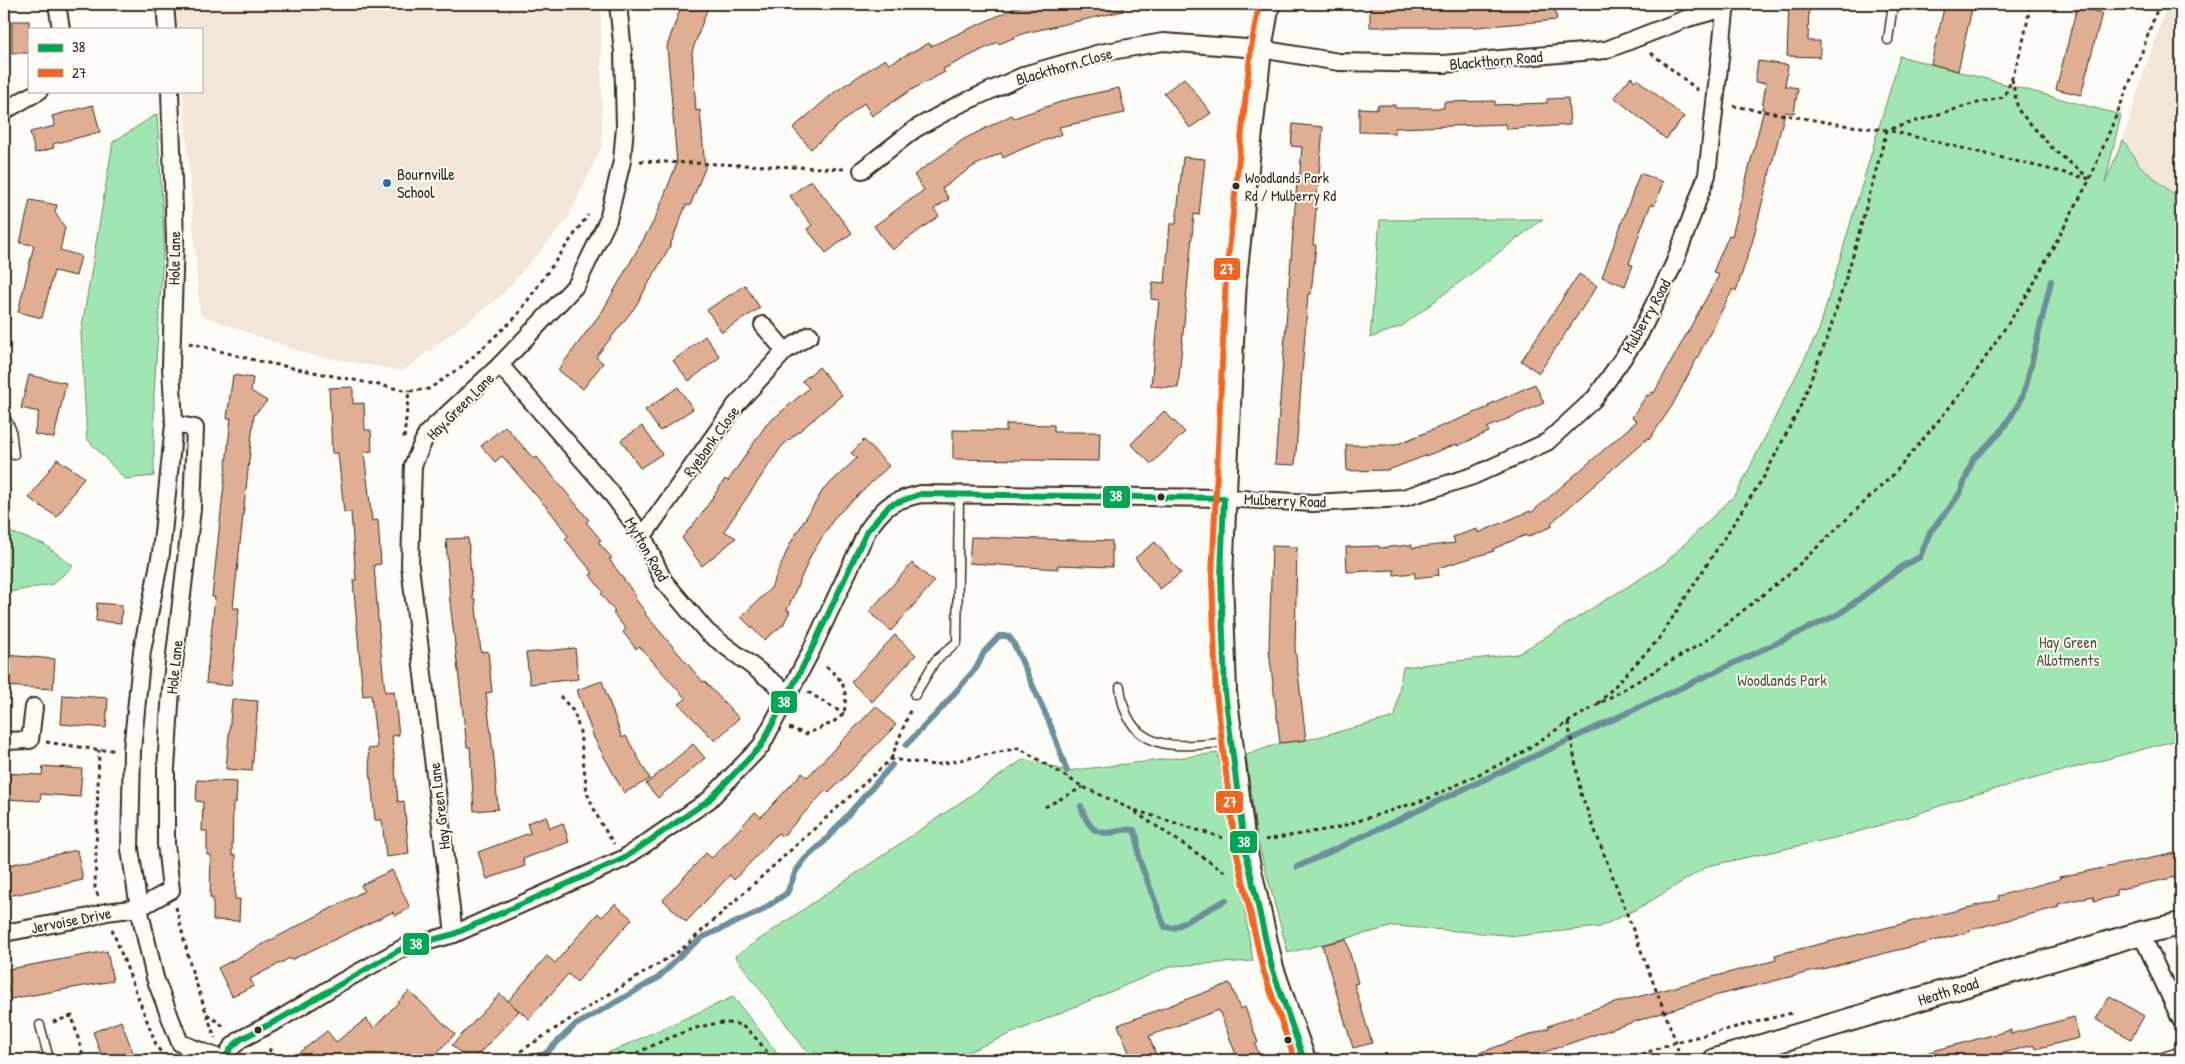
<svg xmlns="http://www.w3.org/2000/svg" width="2185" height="1064" font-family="'Patrick Hand',sans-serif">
  <rect width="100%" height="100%" fill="#fdfcf7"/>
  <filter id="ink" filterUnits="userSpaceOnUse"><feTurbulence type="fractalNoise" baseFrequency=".02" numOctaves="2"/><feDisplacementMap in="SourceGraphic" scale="10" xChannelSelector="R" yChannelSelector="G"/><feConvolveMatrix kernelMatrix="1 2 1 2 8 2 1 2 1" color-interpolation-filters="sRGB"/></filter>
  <g filter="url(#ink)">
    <!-- built -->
    <g fill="#f4e5d9">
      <path d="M176 4H601L602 146 567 220 502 295 403 371 310 355 200 315 183 91H201V29H178Z"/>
      <path d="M2168 4H2181V201L2138 164 2123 140 2138 90Z"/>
    </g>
    <!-- green -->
    <g fill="#a1e6b2" stroke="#6e8868">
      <path d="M1900 56 2121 115 2105 183 2123 140 2138 164 2181 201V739L1966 797 1908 817 1843 836 1708 866 1639 908 1600 927 1518 936 1395 926 1288 953 1257 839 1246 755 1280 743 1306 740 1395 717 1403 667 1518 654 1664 564 1737 493 1819 330Z"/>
      <path d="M157 114 164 238 154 393V476L125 479 87 439 81 333 113 142Z"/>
      <path d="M1543 219 1402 326 1370 338 1380 220Z"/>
      <path d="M4 530 44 544 73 566 53 584 4 593Z"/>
      <path d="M1218 753 1253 961 1171 966 949 1060H813L735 956 1024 759 1067 771Z"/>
      <path d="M733 997 783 1060H592Z"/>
    </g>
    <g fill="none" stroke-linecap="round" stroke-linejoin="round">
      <!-- stream -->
      <g stroke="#6c8f9a" stroke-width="6">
        <path d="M906 745 940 710 977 667 984 652 999 636H1008L1013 642 1050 724 1067 771"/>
        <path d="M1081 806C1086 822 1093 837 1114 832 1122 830 1126 829 1134 830L1137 838 1139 859 1165 927 1174 928 1226 900"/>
        <path d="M1297 867 1839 614 1903 566 1920 557 1930 532 1949 509 1961 491 1973 459 2000 433 2020 402 2026 386 2051 281"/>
        <path d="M519 1060 545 1054 574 1026 658 978 684 952 703 937 759 912 787 893 796 871 805 859 823 843 892 765"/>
      </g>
    </g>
    <!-- building -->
    <g fill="#e0ae93" stroke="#3b2a1e">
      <path d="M682 4H709L692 52 696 111 700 110 705 168 690 206 686 205 669 248 635 307 596 357 603 363 583 389 558 370 603 310 655 219 677 163 667 46Z"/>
      <path d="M1024 4H1122L1123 11 1025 33 999 44 998 42 943 69 945 72 911 90 872 116 864 103 811 149 793 128 836 91 885 59 889 64 929 43 931 46Z"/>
      <path d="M1486 4H1554L1557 20 1477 27H1370V6Z"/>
      <path d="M1789 4H1809L1808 41H1820V57L1787 56Z"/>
      <path d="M1945 4H1973L1958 71 1931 64Z"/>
      <path d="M2077 7 2102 13 2081 95 2056 89Z"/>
      <rect x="12" y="21" width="17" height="32"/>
      <path d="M1758 61 1788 65 1785 86 1798 88 1794 113 1785 112 1752 243 1736 291 1733 289 1672 406 1649 440 1648 438 1551 523 1553 526 1527 537 1526 535 1493 549 1494 551 1438 568 1439 575 1415 578V573L1394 575V570L1347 572 1346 547 1379 546V548L1412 545V548L1455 543 1453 537 1477 529 1478 533 1530 511 1531 513 1637 421 1632 417 1647 395 1649 396 1652 392 1654 393 1719 275 1713 272 1729 235 1732 236 1764 109H1762L1766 83 1755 82Z"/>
      <path d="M1631 77 1635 81 1637 79 1684 117 1666 139 1614 97Z"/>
      <path d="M1184 78 1211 113 1190 128 1164 93Z"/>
      <path d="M1119 88 1125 113 1059 127 1062 134 1022 149 1003 158 1001 153 974 166 942 188 949 199 934 209 939 216 892 250 874 226 924 190 914 175 964 139 1012 115 1014 118 1069 99Z"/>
      <path d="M1568 98 1570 125 1507 129 1506 124 1395 128V133L1359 132V108L1378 109 1377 105H1395V108H1444V102L1495 101V105L1547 103V99Z"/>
      <path d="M93 105 100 132 53 144 54 148 35 153 30 132 55 126 52 116Z"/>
      <path d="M1293 124 1323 127 1313 245H1316L1311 294H1308L1295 465 1275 464 1297 182 1299 183 1302 147 1291 146Z"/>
      <path d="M1183 157 1205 159 1199 215 1194 214 1178 388 1151 386 1159 300 1151 299 1153 282 1165 283 1170 224H1176Z"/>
      <path d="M1640 173 1663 182 1654 206 1651 204 1641 229 1629 264 1633 265 1625 286 1602 277Z"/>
      <path d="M811 180 852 233 826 253 807 229 812 225 790 196Z"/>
      <path d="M30 200 57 205 55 212 65 228 60 250 81 256 76 276 54 271 42 318 18 312 34 245 20 243Z"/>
      <path d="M1579 274 1597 286 1539 373 1521 361Z"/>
      <path d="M745 285 760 308 722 332 707 310Z"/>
      <path d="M705 336 720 357 689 381 673 361Z"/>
      <path d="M819 367 842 395 782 446 724 531 736 538 702 566 682 538 703 512 725 479 728 481 766 425 809 388 802 381Z"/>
      <path d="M29 375 66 383 54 438 34 434 39 412 21 408Z"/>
      <path d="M233 375 253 378 251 391 267 401 254 415 233 608H239L231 686 206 683 215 597H212L231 418H227Z"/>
      <path d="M1535 384 1544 403 1487 428 1489 432 1457 446V444L1388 470 1347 471 1346 445H1395L1489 407 1488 405Z"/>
      <path d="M353 387V404L364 403 365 430H371L372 451 364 452 372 521 378 520 381 564 374 565 379 631 385 692 394 691 399 735 392 736 398 802 404 801 409 854 386 857 382 820H375L368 749 377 748 371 695 363 696 353 580H356L351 512H344L338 453H332L329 388Z"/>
      <path d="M678 387 693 409 660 431 645 410Z"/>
      <path d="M1164 411 1185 432 1151 464 1131 444Z"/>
      <path d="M1006 424 1054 425V432H1100L1099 461 953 459V430L1006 431Z"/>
      <path d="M505 426 534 459 537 457 589 520 586 522 601 540 598 542 612 558 609 559 636 596 634 597 646 613 645 614 703 682 704 681 739 718 715 741 679 704 686 699 639 646 636 649 623 632 626 629 613 613 615 612 601 594 603 592 590 575 593 573 565 539 568 536 554 516 502 456 495 462 481 446Z"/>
      <path d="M642 426 662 454 640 468 621 440Z"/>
      <path d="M864 440 889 466 835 517 811 555 787 610 790 611 783 625 764 640 741 617 771 588 790 544 823 490 857 458 851 453Z"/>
      <path d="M57 459 84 477 57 517 29 498Z"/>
      <path d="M971 537 1112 541V567L1058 565V569L969 563Z"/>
      <path d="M468 538 473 599H475L481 652 488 651 492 692 486 693 494 759 498 809 474 811 470 747H467L450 602 446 539Z"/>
      <path d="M1155 542 1181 573 1160 589 1135 558Z"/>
      <path d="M1272 546 1297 547 1295 648 1306 740 1280 743 1269 650Z"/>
      <path d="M912 563 934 582 891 631 869 612Z"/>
      <path d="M97 603 122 605 121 623 96 621Z"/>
      <path d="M895 635 916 655 872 702 851 682Z"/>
      <path d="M575 648 578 679 530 684 526 653Z"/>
      <path d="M4 655 55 659 53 689 4 686Z"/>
      <path d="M602 681 622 738 626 736 650 779 624 793 594 738 577 690Z"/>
      <path d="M63 695 108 698 106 728 61 724Z"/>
      <path d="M232 699 258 701 252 771 226 769Z"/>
      <path d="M876 706 896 725 829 793 826 790 782 837 778 833 734 880 730 875 686 922 663 900 706 853 712 858 755 812 761 817 802 773 807 777Z"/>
      <path d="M693 744 705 758 658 798 646 784Z"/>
      <path d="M43 766 82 769 80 797 41 794 40 801 4 799V773L42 775Z"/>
      <path d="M197 780 237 782 236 803H233L232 855H236L235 899H240L239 921 213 920V898H210L211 855H207V831H202L203 802 196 801Z"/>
      <path d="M546 816 550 828 563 823 569 842 523 859 525 866 487 879 478 852 530 833 527 823Z"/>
      <path d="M77 850 83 880 4 897V866Z"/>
      <path d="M2181 852V876L2116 890 2117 896 2094 901 2093 896 2058 904 2059 907 1969 930 1970 932 1714 996 1597 1034 1522 1060H1465V1058L1549 1028 1548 1026 1600 1007 1776 960 1775 955 1999 900 1998 896 2060 879 2059 877Z"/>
      <path d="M392 870 410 908 395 916 393 912 291 960 290 958 250 979 254 986 232 996 218 968 364 891 361 885Z"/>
      <path d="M615 904 632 919 577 982 568 974 529 1019 508 1001 547 956 555 963 598 913 602 917Z"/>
      <path d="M1346 939 1358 983 1354 984 1372 1043 1353 1048 1322 945Z"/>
      <path d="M107 951 113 981 10 999 8 986 4 987V970Z"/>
      <path d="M1230 983 1240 1009 1245 1007 1258 1043 1255 1044 1261 1060H1238L1219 1010 1149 1036 1158 1060H1132L1118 1025Z"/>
      <path d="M409 991 455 1034 430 1060H290L327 1031 336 1042 366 1019 374 1028Z"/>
      <path d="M500 994 519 1011 473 1060H468L452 1045Z"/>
      <path d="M2110 996 2144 1016 2131 1039 2096 1019Z"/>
      <path d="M2074 1017 2079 1038 2035 1049 2034 1045 1977 1060H1919L1918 1055 2011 1030V1034Z"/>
      <path d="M121 1021 136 1060H103L93 1032Z"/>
    </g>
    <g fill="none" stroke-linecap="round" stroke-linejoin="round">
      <!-- lane casing -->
      <g stroke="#3b2a1e" stroke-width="11">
        <g id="lane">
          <path d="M1888 40 1893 4"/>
          <path d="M4 415 11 429 14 455"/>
          <path d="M1120 687C1121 694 1122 702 1125 710 1141 756 1192 745 1229 742"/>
          <path d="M915 695 935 661 957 642 959 496"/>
          <path d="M40 1025 49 1059 41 1060"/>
          <path d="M2154 1060 2181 1051"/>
        </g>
      </g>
      <!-- street casing -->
      <g stroke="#3b2a1e" stroke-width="20">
        <g id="street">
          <path d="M57 4 61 29"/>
          <path d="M165 4 167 29"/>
          <path d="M170 91 175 240 171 366 174 424 161 553 142 651 132 750 130 849 139 908 155 978 180 1043 224 1060"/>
          <path d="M4 111 39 91"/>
          <path d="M862 170 915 129 956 106 1027 74 1100 53 1163 42 1260 49 1339 62 1443 64 1606 50 1688 18 1725 8"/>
          <path d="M785 351 810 335"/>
          <path d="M500 365 608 489 643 536 663 580 707 632 789 694"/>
          <path d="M643 536 735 406 785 351 763 325"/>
          <path d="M4 741 30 740 34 707"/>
          <path d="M4 933 90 917 106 912 139 908 171 890 166 844V769L171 689 192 509 195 428 174 424"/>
          <path d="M2141 933 2181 1020"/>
          <path d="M454 934 410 566 413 465 427 433 500 365 577 284 608 220 622 161 625 126 623 52 618 4"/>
          <path d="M224 1060 231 1048 241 1039 278 1020 341 982 403 948 454 934 623 859 709 800 761 746 810 653 867 531C885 505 891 501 921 494L1224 498 1313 503 1403 498 1473 476 1547 442 1595 398 1639 335 1674 264 1707 175 1726 4"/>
        </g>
      </g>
      <!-- secondary casing -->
      <g stroke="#3b2a1e" stroke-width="26">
        <g id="secondary">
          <path d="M1268 4 1260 49 1235 278 1221 577 1225 692 1244 844 1272 968 1304 1060"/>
          <path d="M1715 1060 2141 933 2181 924"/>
        </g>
      </g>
      <!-- path -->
      <g stroke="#3b2a1e" stroke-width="3" stroke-dasharray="4 4" stroke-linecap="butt">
        <path d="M1651 53 1699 91"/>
        <path d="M2012 79 2018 110 2054 150 2088 177"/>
        <path d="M1733 106 1843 125 1887 130 2090 179"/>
        <path d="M640 161 846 169"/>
        <path d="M189 343 258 361 409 391"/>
        <path d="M404 438 409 391 429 389 464 365 516 317 588 215"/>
        <path d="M808 692 844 714"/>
        <path d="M560 696 574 712 580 732 587 793 600 822 614 844"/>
        <path d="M1598 704 1658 640 1765 475 1801 405 1829 333 1853 255 1887 130 1969 105 2004 97C2017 67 2026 36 2030 4"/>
        <path d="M1568 722 1581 794 1676 1042 1680 1060"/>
        <path d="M789 728 806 734 832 723 844 714C848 687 844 681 823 664"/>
        <path d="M46 742 99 750H114"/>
        <path d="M891 759 911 708"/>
        <path d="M1045 807 1083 787"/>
        <path d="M1135 812 1228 874"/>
        <path d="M1265 840 1336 828 1427 799 1515 757 1568 722 1704 642 1790 573 1893 475 1964 390 2029 292 2090 179 2139 60 2159 4"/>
        <path d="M98 896 95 888 99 750"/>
        <path d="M176 907 191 968 215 1038"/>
        <path d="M112 929 157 1047 167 1060"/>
        <path d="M207 1014 226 1028"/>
        <path d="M53 1022 72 1016 84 1060"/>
        <path d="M268 1060 271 1044"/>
        <path d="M507 1060 595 1003 681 950 891 759 935 765 1019 748 1083 787 1131 809 1223 838"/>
        <path d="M622 1060C649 1048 718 1009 745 1028 756 1036 765 1050 773 1060"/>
        <path d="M836 1060 841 1056"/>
        <path d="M1626 1060 1676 1042 1792 1013"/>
      </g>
      <!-- lane -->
      <use href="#lane" stroke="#fdfcf7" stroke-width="8"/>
      <!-- street -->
      <use href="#street" stroke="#fdfcf7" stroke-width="16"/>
      <!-- secondary -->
      <use href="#secondary" stroke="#fdfcf7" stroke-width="22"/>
      <!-- bus-1 casing -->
      <g stroke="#fdfcf7" stroke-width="10">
        <path id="bus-1" d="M224 1060 231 1048 241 1039 278 1020 403 948 454 934 623 859 709 800 761 746 810 653 867 531 890 505 921 494 1224 498 1221 577 1225 692 1244 844 1272 968 1304 1060"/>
      </g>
      <!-- bus-2 casing -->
      <g stroke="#fdfcf7" stroke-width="10">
        <path id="bus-2" d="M1259 4 1251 48 1226 277 1212 577 1216 693 1235 845 1263 970 1295 1060"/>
      </g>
      <!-- bus-1 -->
      <use href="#bus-1" stroke="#00a651" stroke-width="6"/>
      <!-- bus-2 -->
      <use href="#bus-2" stroke="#f26522" stroke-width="6"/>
    </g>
  </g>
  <!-- markers -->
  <circle fill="#1f6fb2" stroke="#fdfcf7" stroke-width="2" cx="387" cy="183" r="5"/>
  <g fill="#3b2a1e" stroke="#fdfcf7" stroke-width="2">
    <circle cx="1236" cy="186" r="4.5"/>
    <circle cx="1161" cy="497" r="4.5"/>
    <circle cx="258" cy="1030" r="4.5"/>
    <circle cx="1288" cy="1040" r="4.5"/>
  </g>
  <g text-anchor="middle" stroke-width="4" stroke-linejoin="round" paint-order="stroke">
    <!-- bus labels -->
    <g font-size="15" fill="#3b2a1e" stroke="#fdfcf7" text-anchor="start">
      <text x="1245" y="183">Woodlands Park<tspan x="1245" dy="18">Rd / Mulberry Rd</tspan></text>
    </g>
    <!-- street labels -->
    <g font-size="16" fill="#3b2a1e" stroke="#fdfcf7">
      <text transform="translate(1496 60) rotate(-5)" y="6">Blackthorn Road</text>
      <text transform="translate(1064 66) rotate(-16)" y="6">Blackthorn Close</text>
      <text transform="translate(174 258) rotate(-89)" y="6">Hole Lane</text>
      <text transform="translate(1646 316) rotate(-61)" y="6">Mulberry Road</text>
      <text transform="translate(460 406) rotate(-45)" y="6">Hay Green Lane</text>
      <text transform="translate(711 441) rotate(-54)" y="6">Ryebank Close</text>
      <text transform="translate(1285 500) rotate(2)" y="6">Mulberry Road</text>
      <text transform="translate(647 549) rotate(60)" y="6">Mytton Road</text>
      <text transform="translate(174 667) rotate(-84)" y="6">Hole Lane</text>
      <text transform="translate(439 806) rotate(-97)" y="6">Hay Green Lane</text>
      <text transform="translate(71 920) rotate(-11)" y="6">Jervoise Drive</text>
      <text transform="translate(1948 991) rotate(-17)" y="6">Heath Road</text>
    </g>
    <!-- poi labels -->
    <g font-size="16" fill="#3b2a1e" stroke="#fdfcf7" text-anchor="start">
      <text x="397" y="180">Bournville<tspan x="397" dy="18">School</tspan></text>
    </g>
    <!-- park labels -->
    <g font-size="16" fill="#545943" stroke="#fdfcf7">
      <text x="2068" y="648">Hay Green<tspan x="2068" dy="18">Allotments</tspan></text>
      <text x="1782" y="686">Woodlands Park</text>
    </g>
  </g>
  <g stroke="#fdfcf7" stroke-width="2">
    <rect x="1213" y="257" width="28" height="24" rx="5" fill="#f26522"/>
    <rect x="1102" y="485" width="29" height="24" rx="5" fill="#00a651"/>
    <rect x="770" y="690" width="28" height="24" rx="5" fill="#00a651"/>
    <rect x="1215" y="790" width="29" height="24" rx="5" fill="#f26522"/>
    <rect x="1229" y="830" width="29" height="24" rx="5" fill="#00a651"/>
    <rect x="402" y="932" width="28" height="24" rx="5" fill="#00a651"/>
  </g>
  <g font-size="14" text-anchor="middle" font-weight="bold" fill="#fff">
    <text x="1227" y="274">27</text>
    <text x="1116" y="501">38</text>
    <text x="784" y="707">38</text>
    <text x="1230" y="807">27</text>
    <text x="1244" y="847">38</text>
    <text x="416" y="949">38</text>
  </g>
  <!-- margin -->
  <rect width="2185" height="1064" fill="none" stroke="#fdfcf7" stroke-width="20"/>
  <rect x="10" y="10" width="2165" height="1044" fill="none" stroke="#3b2a1e" stroke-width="2" filter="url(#ink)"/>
  <!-- legend -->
  <rect x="28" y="28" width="175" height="65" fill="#fdfcf7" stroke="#afa8a0"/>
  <rect x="38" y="44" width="25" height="8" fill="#00a651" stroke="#afa8a0"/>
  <text x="72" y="52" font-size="15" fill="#3b2a1e">38</text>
  <rect x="38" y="69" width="25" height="8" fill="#f26522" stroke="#afa8a0"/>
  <text x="72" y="78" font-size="15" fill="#3b2a1e">27</text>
</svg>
